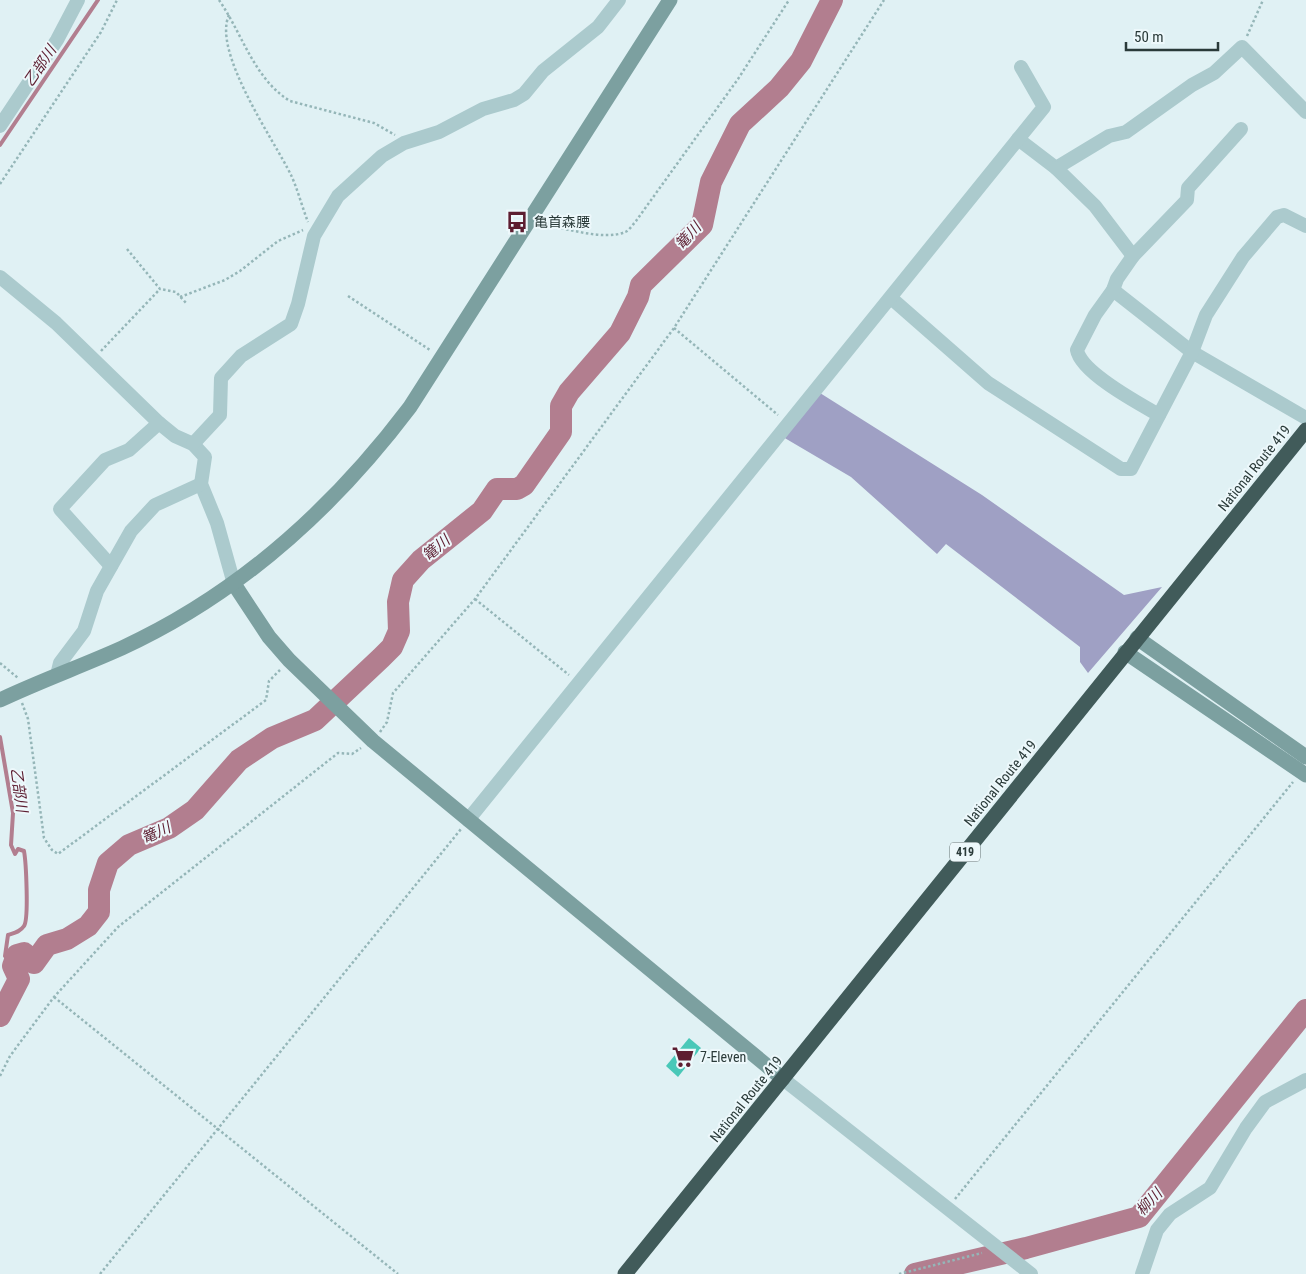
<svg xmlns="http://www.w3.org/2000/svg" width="1306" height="1274" font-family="'Roboto Condensed','Noto Sans JP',sans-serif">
  <rect width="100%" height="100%" fill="#e0f1f4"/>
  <!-- green -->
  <path fill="#9fa0c4" d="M820 393 982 495 1124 595 1162 587 1088 673 1080 662V647L946 544 937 554 851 477 783 437Z"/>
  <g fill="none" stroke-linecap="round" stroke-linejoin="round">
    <!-- stream -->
    <g stroke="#b27e8f" stroke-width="4">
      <path d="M0 145 98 0"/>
      <path d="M0 737 13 813 11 845 15 854 18 849 24 851C26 862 29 919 24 926 20 932 14 933 8 935L5 956 13 966"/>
    </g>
    <!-- river -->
    <g stroke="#b27e8f" stroke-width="22">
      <path d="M0 1016 19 979 13 966 17 955 24 953 34 963 47 945 67 939 88 926 99 912V890L108 863 129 845 169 828 195 810 239 760 272 738 315 720 381 658 392 647 399 631 398 602 403 580 421 560 482 511 497 489H517L524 485 561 432V406L569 392 620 333 638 297 641 285 702 225 711 182 740 124 779 88 801 61 832 0"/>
      <path d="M915 1274 1026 1248 1139 1217 1306 1010"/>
    </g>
  </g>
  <!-- building -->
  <path fill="#49c8b8" d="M689 1038 701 1048 678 1077 666 1066Z"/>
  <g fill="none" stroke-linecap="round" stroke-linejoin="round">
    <!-- path -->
    <g stroke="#95b6b8" stroke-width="2.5" stroke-dasharray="2.5 2.5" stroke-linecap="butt">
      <path d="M219 0C242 33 254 79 290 101L374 123 395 135"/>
      <path d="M229 15C212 52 274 140 291 175 298 190 302 207 308 222"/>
      <path d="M1247 36 1263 0"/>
      <path d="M0 184 101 32 117 0"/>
      <path d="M542 223C561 228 606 241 625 232 629 231 633 224 636 221L738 79 789 0"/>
      <path d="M127 249 160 289 176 292 187 304"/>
      <path d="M348 296 430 350"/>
      <path d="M180 297 225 280 240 271 278 241 303 230"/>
      <path d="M674 328 778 415"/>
      <path d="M101 351 160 289"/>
      <path d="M475 599 569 675"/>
      <path d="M0 663 18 678"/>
      <path d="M22 703 28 719 44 838 52 850 58 854 266 700 269 681 280 670"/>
      <path d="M380 732 387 722 393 693 475 599 674 328 884 0"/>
      <path d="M54 997 398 1274"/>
      <path d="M0 1076 10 1056 54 997 118 927 338 753 352 754 361 748"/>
      <path d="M955 1199 1293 782"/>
      <path d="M100 1274 461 829"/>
      <path d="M899 1274 982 1253"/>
    </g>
    <!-- street -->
    <g stroke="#abcacd" stroke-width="14">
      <path d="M0 126 57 40 78 0"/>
      <path d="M1018 139 1056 168 1109 136 1126 132 1192 85 1214 73 1242 47 1306 112"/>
      <path d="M1056 168 1095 206 1133 256"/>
      <path d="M0 277 56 323 159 423 175 436 193 444 205 457 201 484 217 523 234 584"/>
      <path d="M1113 290 1192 352 1306 418"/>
      <path d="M891 298 988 383 1121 469H1131L1192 352 1206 315 1243 257 1277 217 1284 215 1306 226"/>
      <path d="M1159 415C1140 404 1081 373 1077 350L1095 315 1113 290 1117 279 1133 256 1187 200 1188 188 1241 129"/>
      <path d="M193 444 220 415 221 378 241 356 291 324 298 304 314 236 338 196 382 156 404 143 439 132 483 109 514 100 524 94 543 71 598 27 619 0"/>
      <path d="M111 566 60 509 105 460 129 450 159 423"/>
      <path d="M57 675 60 663 84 631 97 591 131 531 155 505 201 484"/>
      <path d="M468 820 1044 107 1021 67"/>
      <path d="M783 1079 1031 1274"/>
      <path d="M1142 1274 1157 1230 1170 1214 1210 1188 1246 1128 1265 1102 1306 1080"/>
    </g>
    <!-- secondary -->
    <g stroke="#7ca0a0" stroke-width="15">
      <path d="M234 584 269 637 289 660 373 741 783 1079"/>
      <path d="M1137 638 1306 757"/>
      <path d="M1125 652 1306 775"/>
      <path d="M0 700C40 681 82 666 122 648 239 594 333 509 410 407L670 0"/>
    </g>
    <!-- highway -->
    <path stroke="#415b5a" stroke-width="15" d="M625 1274 1306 430"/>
  </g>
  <!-- icons -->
  <defs>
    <g id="bus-bare" transform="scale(1.725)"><path d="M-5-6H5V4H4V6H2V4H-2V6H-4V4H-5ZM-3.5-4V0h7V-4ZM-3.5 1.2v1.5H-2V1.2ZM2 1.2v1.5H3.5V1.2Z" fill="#5d1e31" stroke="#edf8fb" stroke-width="2.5" paint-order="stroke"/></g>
    <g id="supermarket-bare" transform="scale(1.725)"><path d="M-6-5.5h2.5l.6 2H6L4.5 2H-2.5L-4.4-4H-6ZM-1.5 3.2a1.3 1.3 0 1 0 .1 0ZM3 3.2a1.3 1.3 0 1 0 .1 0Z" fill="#5d1e31" stroke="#edf8fb" stroke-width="2.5" paint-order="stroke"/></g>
  </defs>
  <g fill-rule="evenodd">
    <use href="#bus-bare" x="517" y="222"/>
    <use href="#supermarket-bare" x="683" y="1057"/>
  </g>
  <g text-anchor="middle" stroke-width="4" stroke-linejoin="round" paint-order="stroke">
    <!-- shield labels -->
    <rect fill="#edf8fb" stroke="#647373" stroke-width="1" x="950" y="842.5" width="30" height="19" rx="4"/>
    <g font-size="12" font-weight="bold" fill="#2a3a39">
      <text x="965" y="856">419</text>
    </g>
    <!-- poi labels -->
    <g font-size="14" fill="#2a3a39" stroke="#edf8fb" text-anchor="start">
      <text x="534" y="227">亀首森腰</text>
      <text x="700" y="1062">7-Eleven</text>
    </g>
    <!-- street labels -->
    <g font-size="14" fill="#2a3a39" stroke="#edf8fb">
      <text transform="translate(1254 468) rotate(-51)" y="5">National Route 419</text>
      <text transform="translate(1000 783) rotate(-51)" y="5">National Route 419</text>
      <text transform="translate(746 1099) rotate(-51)" y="5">National Route 419</text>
    </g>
    <!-- water labels -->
    <g font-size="15" font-style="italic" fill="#5d1e31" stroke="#edf8fb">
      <text transform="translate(40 66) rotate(-56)" y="5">乙部川</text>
      <text transform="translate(688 236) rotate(-48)" y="5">篭川</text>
      <text transform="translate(436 548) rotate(-40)" y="5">篭川</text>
      <text transform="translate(19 790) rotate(82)" y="5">乙部川</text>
      <text transform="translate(156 833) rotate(-25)" y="5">篭川</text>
      <text transform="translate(1149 1202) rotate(-47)" y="5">柳川</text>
    </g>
  </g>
  <!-- scale -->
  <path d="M1126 42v8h92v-8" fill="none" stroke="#2a3a39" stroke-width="2.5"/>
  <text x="1134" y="42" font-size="15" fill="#2a3a39" stroke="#edf8fb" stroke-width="4" paint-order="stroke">50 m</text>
</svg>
